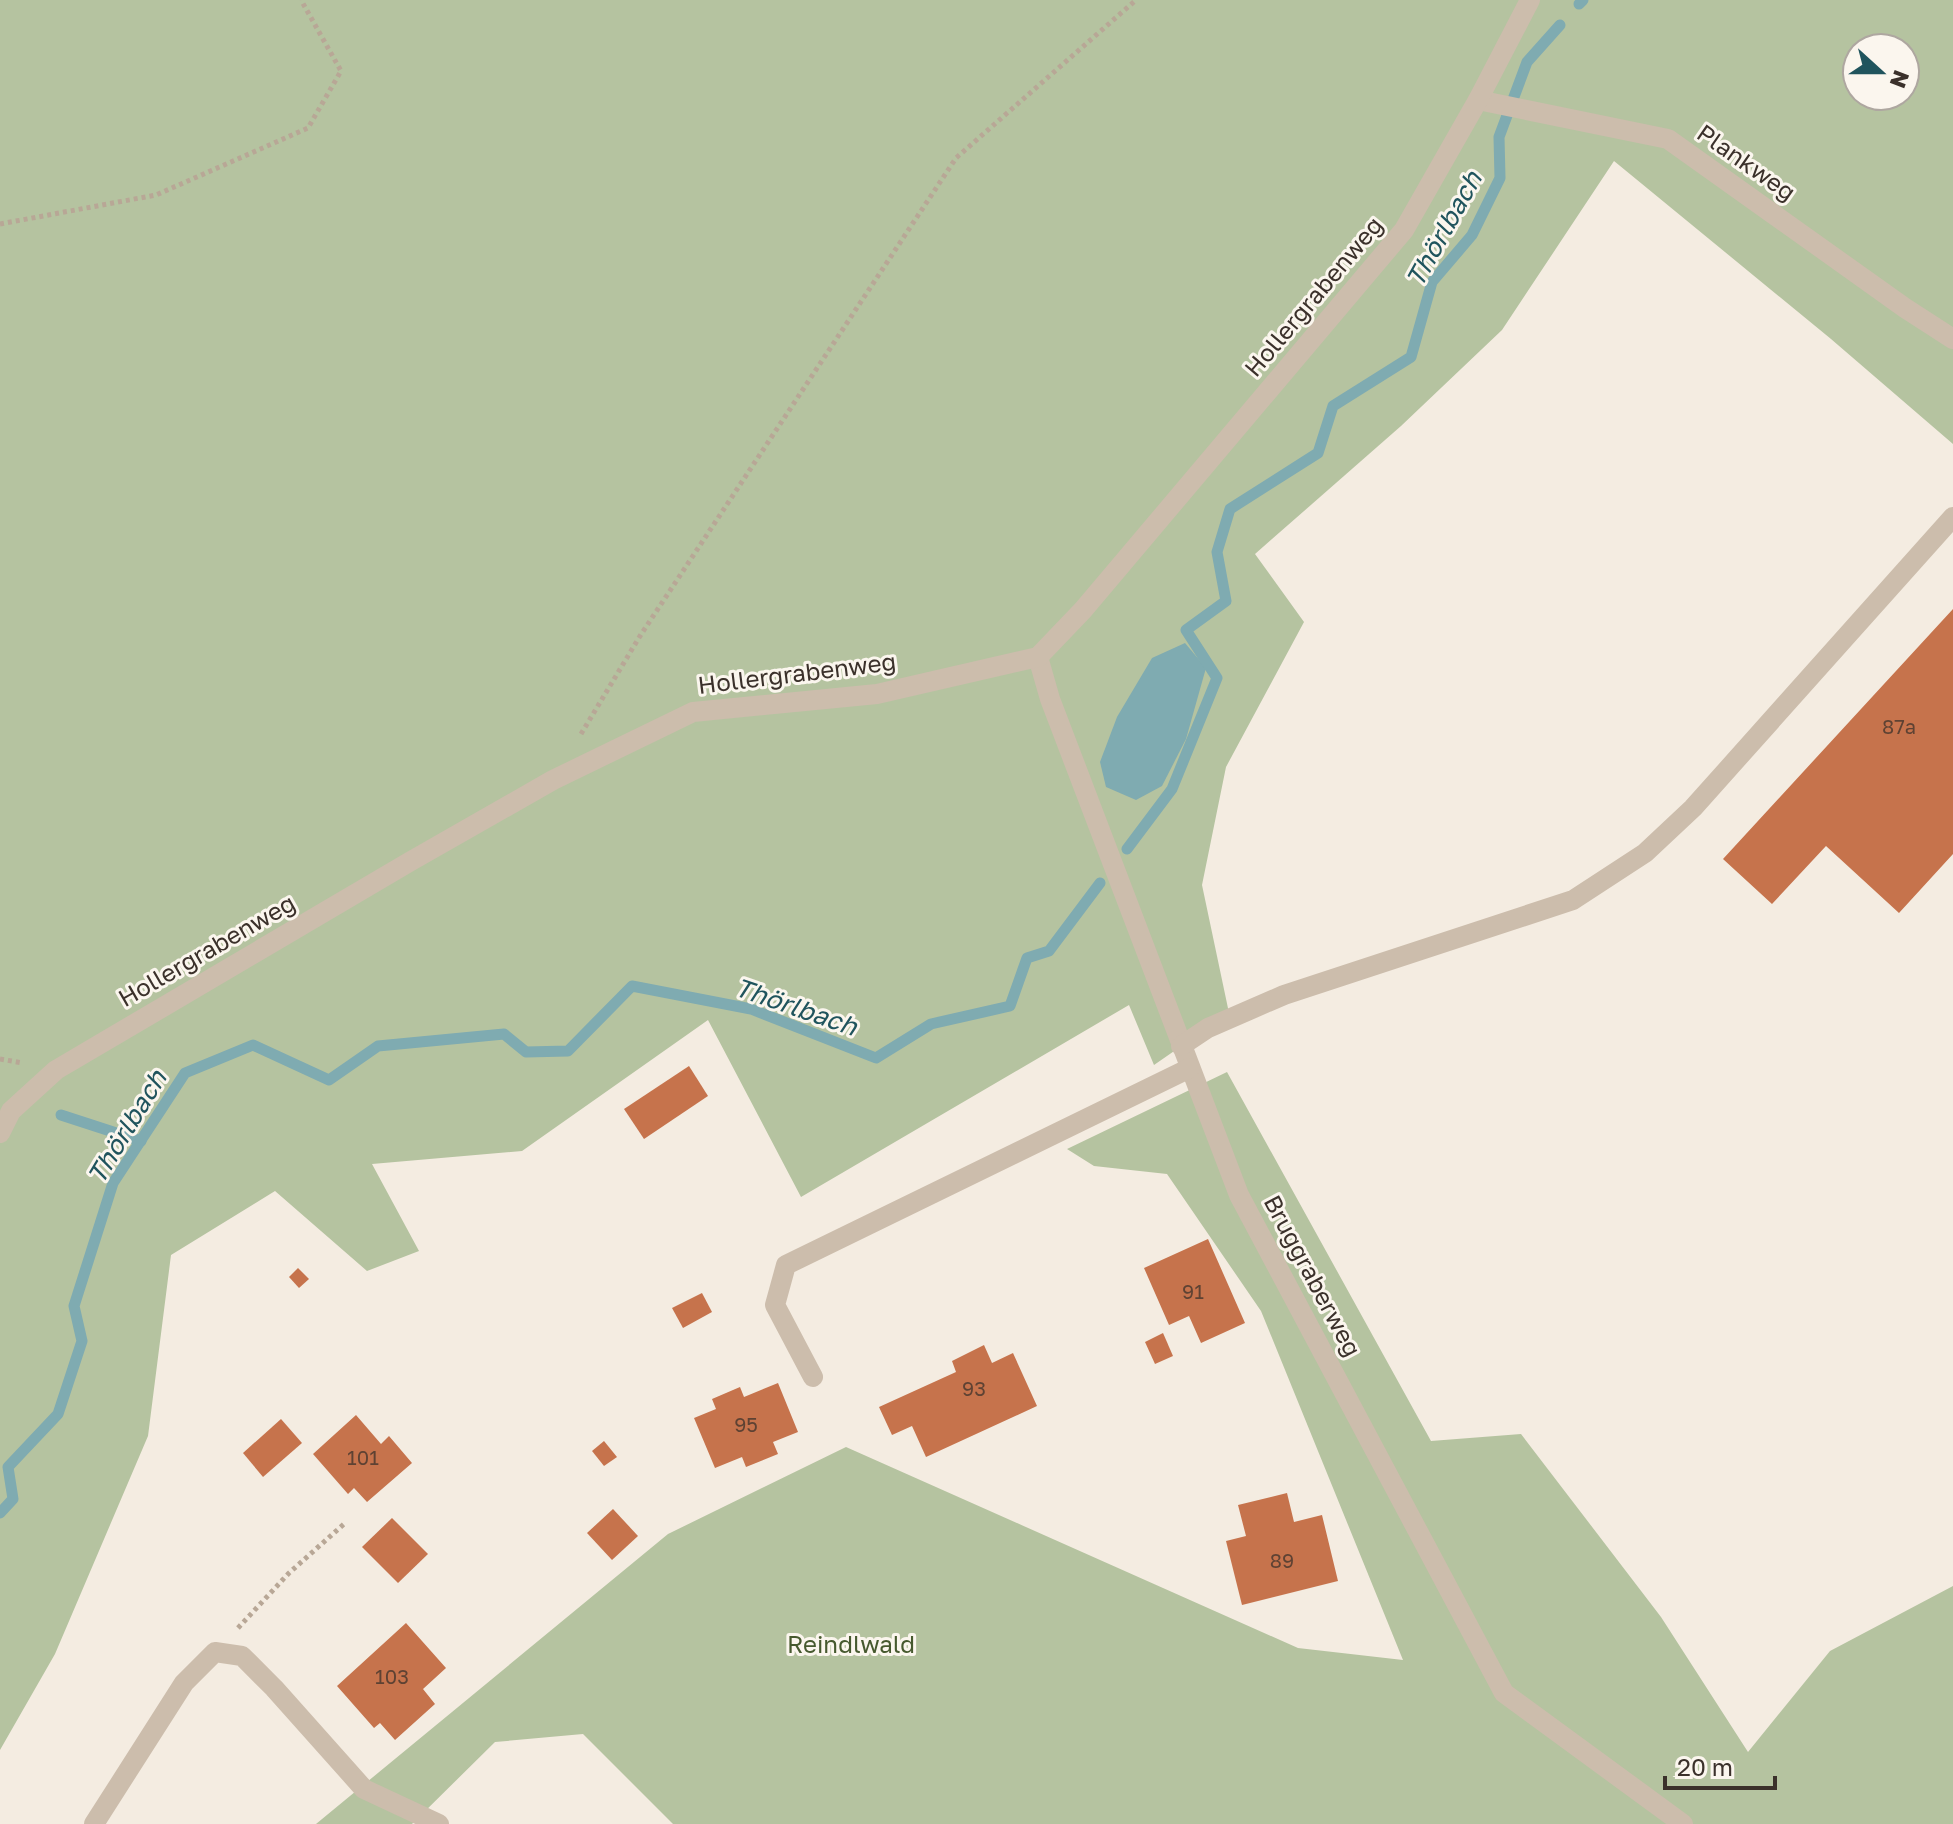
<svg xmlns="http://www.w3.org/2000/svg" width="1953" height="1824" font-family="'Golos Text',sans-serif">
  <rect width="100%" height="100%" fill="#f4ece1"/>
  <!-- green -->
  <g fill="#b5c3a0" fill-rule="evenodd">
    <path d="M0 0H1953V444L1831 339 1614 161 1502 330 1401 426 1255 554 1304 622 1226 767 1202 885 1229 1013 1154 1065 1129 1005 801 1197 708 1020 522 1151 372 1164 419 1251 367 1271 275 1191 171 1255 148 1436 55 1654 0 1750ZM1857 48H1905V96H1857Z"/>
    <path d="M1227 1072 1431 1441 1521 1434 1661 1617 1748 1752 1830 1651 1953 1586V1824H673L583 1734 495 1742 412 1824H316L668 1534 846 1447 1298 1648 1403 1660 1261 1311 1167 1174 1094 1166 1067 1149Z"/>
  </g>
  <!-- water -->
  <path fill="#7fabb1" d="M1185 643 1206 668 1186 739 1162 786 1136 800 1106 787 1100 762 1117 717 1152 658Z"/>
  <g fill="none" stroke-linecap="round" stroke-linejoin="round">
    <!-- stream -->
    <g stroke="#7fabb1" stroke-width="11">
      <path d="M1579 4 1583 0"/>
      <path d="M1127 849 1172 789 1217 678 1186 630 1226 601 1217 552 1230 509 1318 453 1333 406 1411 357 1432 282 1472 235 1500 178 1499 137 1527 62 1560 25"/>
      <path d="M61 1115 141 1141"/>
      <path d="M0 1513 13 1499 8 1467 58 1414 82 1341 74 1306 113 1183 185 1073 253 1045 329 1080 378 1046 504 1034 526 1052 568 1051 632 986 751 1009 876 1058 931 1024 1010 1006 1027 958 1049 951 1100 883"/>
    </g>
  </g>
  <!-- building -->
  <g fill="#c6734c">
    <path d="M1953 609V854L1899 913 1826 846 1772 904 1723 859Z"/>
    <path d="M689 1066 708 1096 644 1139 624 1109Z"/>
    <path d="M1208 1239 1245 1323 1201 1343 1189 1316 1169 1325 1144 1268Z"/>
    <path d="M298 1268 309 1279 299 1288 289 1277Z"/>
    <path d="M702 1293 712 1312 683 1328 672 1308Z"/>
    <path d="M1163 1333 1173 1356 1155 1364 1145 1342Z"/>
    <path d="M984 1345 992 1363 1013 1353 1037 1406 926 1457 912 1426 892 1435 879 1407 956 1372 952 1361Z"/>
    <path d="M778 1383 798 1432 773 1442 778 1454 746 1467 742 1457 715 1468 694 1418 716 1409 712 1399 740 1387 744 1397Z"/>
    <path d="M356 1415 381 1444 389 1436 412 1463 367 1502 354 1488 348 1494 313 1454Z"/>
    <path d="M281 1419 302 1443 263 1477 243 1453Z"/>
    <path d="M604 1441 617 1457 604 1466 592 1451Z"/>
    <path d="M1287 1493 1294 1522 1322 1515 1338 1581 1242 1605 1226 1541 1246 1536 1238 1505Z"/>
    <path d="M613 1509 638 1536 612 1560 587 1533Z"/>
    <path d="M392 1518 428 1554 398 1583 362 1547Z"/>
    <path d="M406 1623 446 1668 423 1689 435 1704 395 1740 380 1723 374 1728 337 1686Z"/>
  </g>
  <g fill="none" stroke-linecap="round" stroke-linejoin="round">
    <!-- path -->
    <g stroke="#b8a796" stroke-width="5" stroke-dasharray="4 4" stroke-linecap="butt">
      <path d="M0 224 156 195 308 128 341 71 301 0"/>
      <path d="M581 734 640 636 956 158 1136 0"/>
      <path d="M0 1059 23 1063"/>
      <path d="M238 1628 289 1573 344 1524"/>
    </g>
    <!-- minor -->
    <g stroke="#ccbdac" stroke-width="20">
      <path d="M1478 100 1668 139 1905 308 1953 339"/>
      <path d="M1038 657 1050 699 1239 1195 1504 1693 1683 1824"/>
      <path d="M1181 1046 1208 1028 1284 995 1573 900 1645 853 1693 808 1953 517"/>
      <path d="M0 1133 11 1111 56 1070 411 861 553 780 693 712 877 694 1038 657 1083 610 1404 230 1478 100 1530 0"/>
      <path d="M813 1377 775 1305 786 1265 1190 1068"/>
      <path d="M94 1824 184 1683 215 1652 242 1656 274 1688 364 1789 439 1824"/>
    </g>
  </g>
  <g text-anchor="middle" stroke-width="6" stroke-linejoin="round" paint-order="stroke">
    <!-- number labels -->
    <g font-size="20" fill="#5e4233">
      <text x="1899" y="734">87a</text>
      <text x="1193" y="1299">91</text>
      <text x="974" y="1396">93</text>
      <text x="746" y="1432">95</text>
      <text x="363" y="1465">101</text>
      <text x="1282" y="1568">89</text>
      <text x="392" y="1684">103</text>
    </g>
    <!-- street labels -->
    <g font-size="24" fill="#3b312b" stroke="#fbf6ee">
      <text transform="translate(1746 163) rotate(35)" y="8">Plankweg</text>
      <text transform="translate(1314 297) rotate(-50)" y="8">Hollergrabenweg</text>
      <text transform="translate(797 674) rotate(-7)" y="8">Hollergrabenweg</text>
      <text transform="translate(207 951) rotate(-30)" y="8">Hollergrabenweg</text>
      <text transform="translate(1312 1276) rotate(62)" y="8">Bruggraberweg</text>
    </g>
    <!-- park labels -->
    <g font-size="24" fill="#46592e" stroke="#fbf6ee">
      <text x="851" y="1653">Reindlwald</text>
    </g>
    <!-- water labels -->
    <g font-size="26" font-style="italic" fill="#20545d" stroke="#fbf6ee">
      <text transform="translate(1444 229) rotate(-61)" y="9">Thörlbach</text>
      <text transform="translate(796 1007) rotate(19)" y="9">Thörlbach</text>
      <text transform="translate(127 1127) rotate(-59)" y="9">Thörlbach</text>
    </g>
  </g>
  <!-- north arrow -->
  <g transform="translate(1881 72) rotate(111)"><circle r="38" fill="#fbf6ee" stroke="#aea7a0" stroke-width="2"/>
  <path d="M0-6L14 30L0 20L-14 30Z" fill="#20545d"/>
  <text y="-12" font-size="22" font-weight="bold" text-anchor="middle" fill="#3b312b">N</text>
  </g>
  <!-- scale -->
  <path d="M1665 1776v12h110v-12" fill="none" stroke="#3b312b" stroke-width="4"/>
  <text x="1677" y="1776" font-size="24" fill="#3b312b" stroke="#fbf6ee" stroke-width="6" paint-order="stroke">20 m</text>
</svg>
